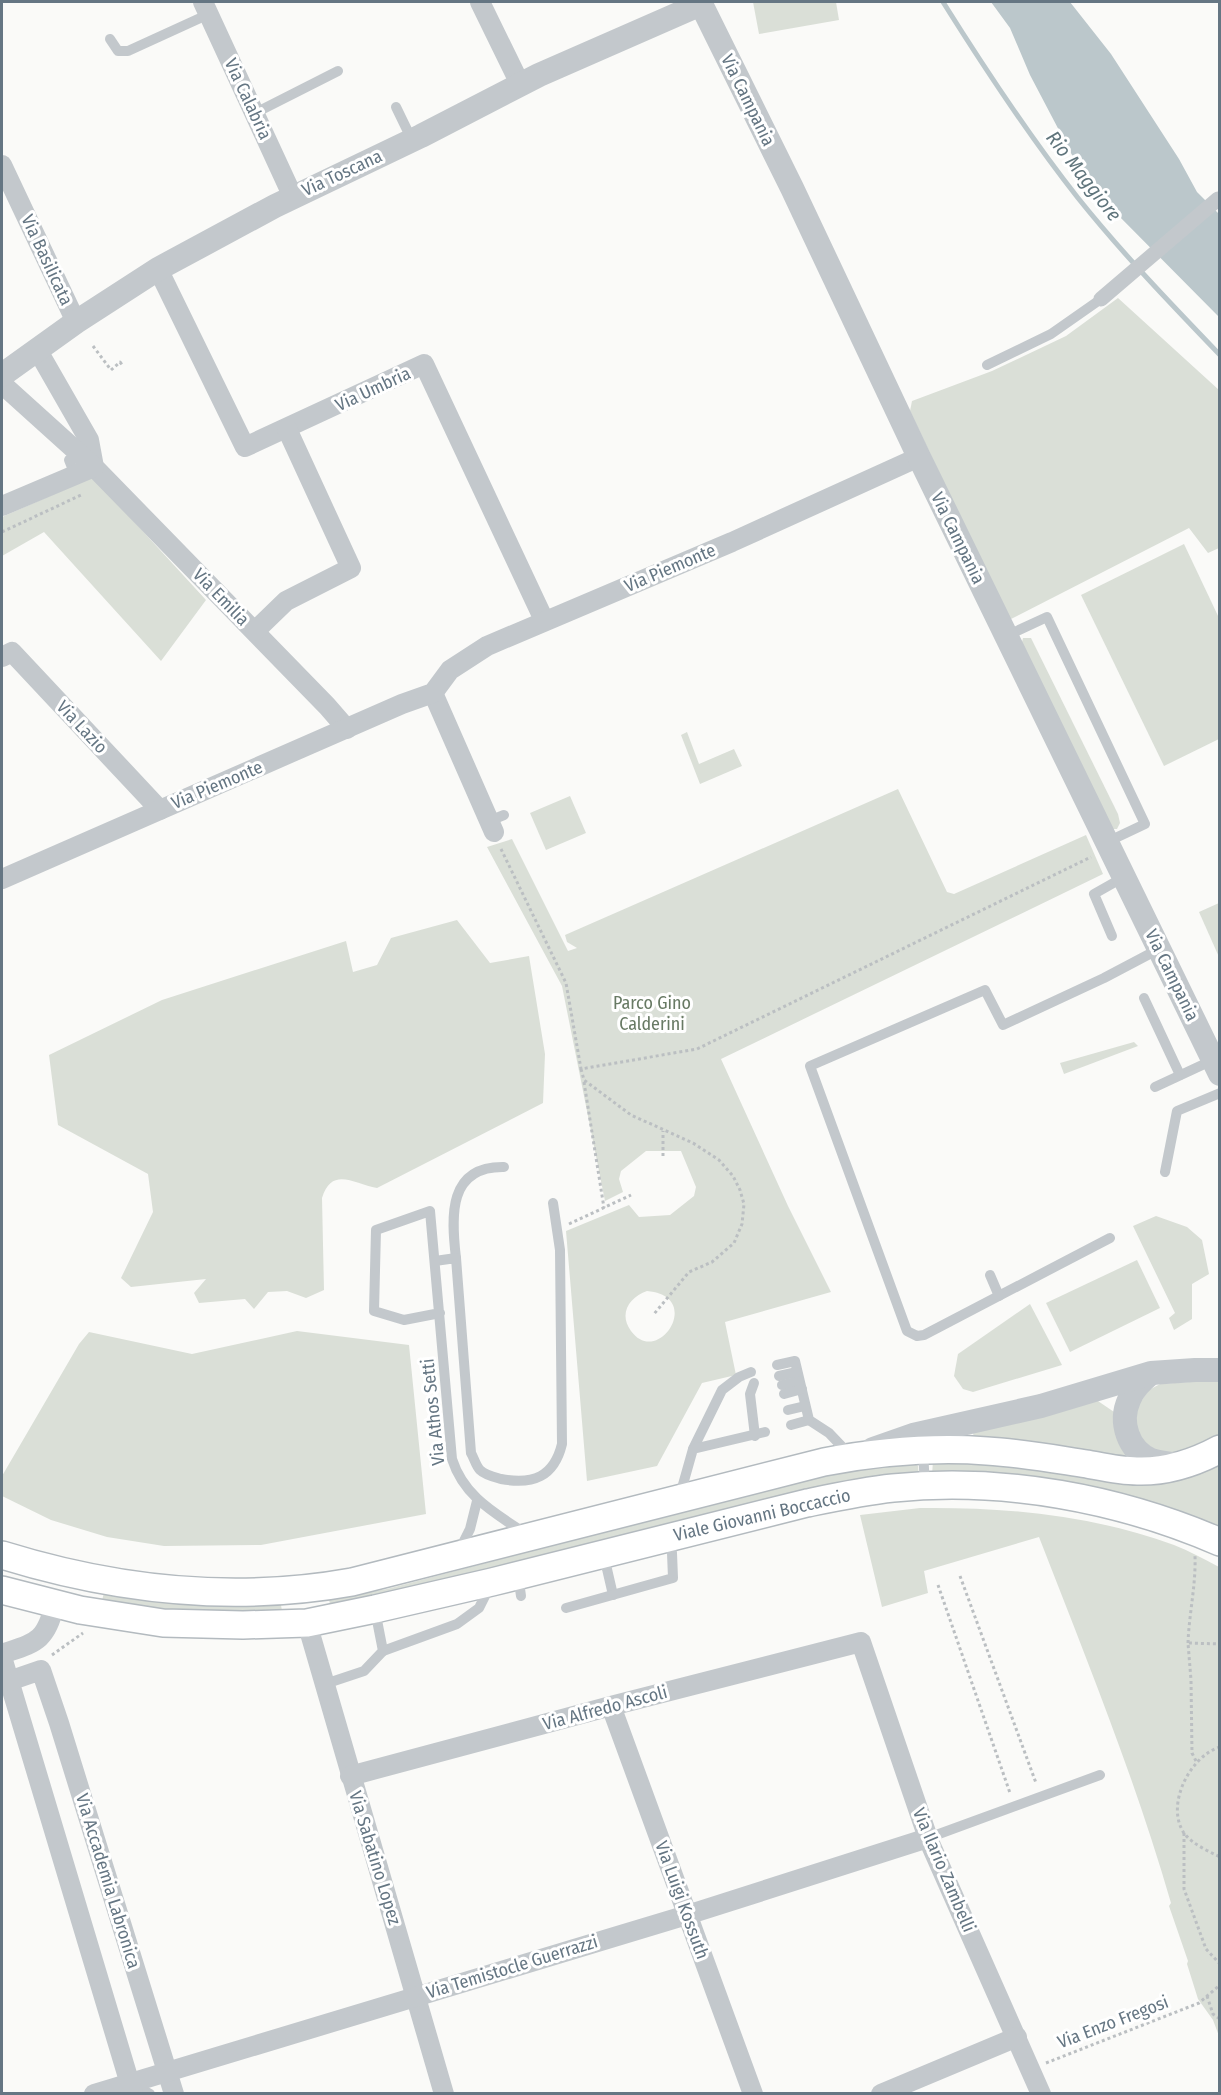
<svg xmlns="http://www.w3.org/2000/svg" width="1221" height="2095" font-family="'Fira Sans Condensed',sans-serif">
  <rect width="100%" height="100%" fill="#fafaf8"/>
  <!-- green -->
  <g fill="#dadfd7" fill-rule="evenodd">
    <path d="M753 2H836L839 20 759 34Z"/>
    <path d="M1118 298 1219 390V548L1208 553 1189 528 1009 620 910 411 912 401 992 371 1066 336Z"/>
    <path d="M93 477 206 600 161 661 44 532 2 556V517Z"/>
    <path d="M1184 544 1219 618V739L1164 766 1081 595Z"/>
    <path d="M1023 638H1031L1118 814 1120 823 1117 829H1110L1021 646Z"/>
    <path d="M687 732 699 764 734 749 742 766 700 784 681 735Z"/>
    <path d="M898 789 947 892 954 894 1086 835 1103 874 721 1059 788 1206 831 1292 725 1322 736 1375 702 1383 657 1466 587 1481 566 1231 629 1205 639 1217 670 1215 694 1196 696 1187 681 1151H646L621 1171 619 1179 623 1192 605 1201 562 986 487 847 512 839 568 951 577 948 567 942 565 935ZM647 1291C705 1296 658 1368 631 1331 618 1313 630 1297 647 1291Z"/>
    <path d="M570 796 586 833 546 850 530 813Z"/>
    <path d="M1219 903V957L1199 912Z"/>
    <path d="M457 920 490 963 529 956 545 1054 543 1103 377 1188C354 1184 332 1166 322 1198L324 1290 306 1298 287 1291 268 1292 254 1309 245 1299 199 1303 194 1293 206 1279 131 1287 121 1278 153 1212 148 1174 58 1125 49 1055 162 1000 346 941 353 972 377 965 391 938Z"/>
    <path d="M1134 1042 1138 1046 1064 1074 1060 1063Z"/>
    <path d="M1156 1216 1187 1227 1202 1240 1209 1274 1192 1284V1319L1174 1330 1169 1318 1175 1313 1133 1226Z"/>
    <path d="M1137 1260 1160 1308 1070 1352 1046 1303Z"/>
    <path d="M1030 1304 1062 1365 973 1392 963 1389 954 1376 958 1354Z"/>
    <path d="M297 1331 409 1345 426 1514 261 1545 164 1546 107 1537 51 1520 2 1496V1476L79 1344 89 1332 192 1354Z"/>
    <path d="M1219 1380V1438L1172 1456 1140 1444 1134 1411 1149 1390 1160 1384Z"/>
    <path d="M1095 1399 1117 1414 1134 1460 974 1441 973 1432Z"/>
    <path d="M933 1460H1219V1531L932 1476Z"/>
    <path d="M915 1462 918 1466 919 1478 331 1611 329 1599 387 1589 825 1473Z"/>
    <path d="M920 1508C1006 1507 1092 1515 1174 1545 1189 1551 1204 1559 1219 1567V2036L1213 2020 1198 1999 1187 1964 1188 1961 1169 1906 1171 1903C1135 1778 1086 1658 1039 1537L924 1571 928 1593 882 1607 860 1515Z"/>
    <path d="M104 1592 278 1602 281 1605 282 1611 275 1616 101 1606Z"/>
  </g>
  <!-- water -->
  <path fill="#bbc7cb" d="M991 2H1070L1111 54 1179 159 1197 192 1219 214V317L1114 211 1072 155 1030 75 1010 28Z"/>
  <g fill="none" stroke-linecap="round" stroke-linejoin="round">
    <!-- stream -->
    <path stroke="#bbc7cb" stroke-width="5" d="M943 2C985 69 1029 136 1078 198 1122 253 1171 304 1220 355"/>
    <!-- secondary casing -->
    <g stroke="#b3babf" stroke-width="30">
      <g id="secondary">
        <path d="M2 1555C115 1590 235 1603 352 1582L824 1462C877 1452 933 1447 987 1451 1021 1453 1054 1459 1087 1464 1103 1467 1120 1471 1137 1471 1166 1472 1194 1463 1220 1449"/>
        <path d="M2 1590 80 1610 163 1623 243 1625 307 1623 375 1609 492 1582 807 1503C836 1497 864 1491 893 1488 1004 1477 1118 1498 1220 1542"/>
      </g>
    </g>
    <!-- path -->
    <g stroke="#bbbfc2" stroke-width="3" stroke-dasharray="3 3" stroke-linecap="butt">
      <path d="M93 346 111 370 120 362 123 366"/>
      <path d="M2 532 81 495"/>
      <path d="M501 849 566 983 581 1069 697 1049 1091 857"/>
      <path d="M581 1069 584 1080 631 1115 693 1143 719 1160 733 1176 740 1190 744 1204 742 1224 734 1243 712 1262 689 1272 654 1314"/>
      <path d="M584 1082 604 1208"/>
      <path d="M663 1156V1131"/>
      <path d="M569 1224 631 1195"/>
      <path d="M960 1576 1036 1783"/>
      <path d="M938 1585 1010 1793"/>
      <path d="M1188 1643C1189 1614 1196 1585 1195 1556"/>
      <path d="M52 1655 83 1633"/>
      <path d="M1220 1747C1190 1756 1165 1805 1184 1833 1192 1844 1208 1851 1220 1857"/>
      <path d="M1196 1761 1192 1753 1191 1680 1188 1643 1220 1644"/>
      <path d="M1184 1833V1889L1206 1949 1220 1964"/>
      <path d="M1207 1996 1213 2014 1220 2019"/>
      <path d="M1046 2063 1199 2003 1220 1985"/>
    </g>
    <!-- service -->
    <g stroke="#c3c8cc" stroke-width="10">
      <path d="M110 39 118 51H128L209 14"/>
      <path d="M396 107 412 140"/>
      <path d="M255 113 338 71"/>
      <path d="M987 365 1051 334 1101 299"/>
      <path d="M69 460 75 475"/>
      <path d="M1006 636 1047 617 1145 824 1107 842"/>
      <path d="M489 821 504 815"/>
      <path d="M1112 936 1094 894 1124 877"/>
      <path d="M1144 998 1180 1075"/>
      <path d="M1155 1087 1213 1060"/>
      <path d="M1165 1172 1177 1111 1220 1093"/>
      <path d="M1110 1238 924 1335 917 1336 907 1331 810 1066 985 990 1003 1025 1104 978 1159 949"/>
      <path d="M456 1258C451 1216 448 1166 504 1167"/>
      <path d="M435 1261 456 1258 471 1453C474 1458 476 1466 480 1470 485 1475 494 1477 501 1479 533 1485 554 1477 562 1444L560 1250 553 1203"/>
      <path d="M990 1275 999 1296"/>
      <path d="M440 1313 404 1320 374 1311 376 1230 430 1211 452 1459C464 1497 495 1513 526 1534"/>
      <path d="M777 1365 795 1361 809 1420 829 1433 849 1454"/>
      <path d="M779 1376 797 1372"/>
      <path d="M754 1383 750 1394 755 1436"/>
      <path d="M782 1385 799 1381"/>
      <path d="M784 1394 802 1389"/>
      <path d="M788 1410 805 1406"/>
      <path d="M791 1425 809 1420"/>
      <path d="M693 1449 722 1390 739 1377 751 1372"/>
      <path d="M923 1451 925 1486"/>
      <path d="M680 1495 693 1449 765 1432"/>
      <path d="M459 1551 470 1529 477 1501"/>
      <path d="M600 1557 607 1569 613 1595"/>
      <path d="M518 1575 521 1596"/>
      <path d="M566 1608 673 1578 672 1553 668 1537"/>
      <path d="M383 1651 457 1624 479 1608 489 1588"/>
      <path d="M325 1684 364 1671 383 1651 375 1610"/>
      <path d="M928 1838 1100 1775"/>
      <path d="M130 2083 150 2094"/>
    </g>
    <!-- pedestrian -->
    <path stroke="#c3c8cc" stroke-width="15" d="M1101 299 1218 199"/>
    <!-- minor -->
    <g stroke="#c3c8cc" stroke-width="20">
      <path d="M203 2 293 197"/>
      <path d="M480 2 520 84"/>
      <path d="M2 165 76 322"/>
      <path d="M158 269 245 447 424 364 544 620"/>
      <path d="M38 351 89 440 94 467 327 706 347 729"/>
      <path d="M2 384 94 467 2 506"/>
      <path d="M255 631 286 601 351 568 287 429"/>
      <path d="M2 657 12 652 160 810"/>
      <path d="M433 693 494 832"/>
      <path d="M2 879 402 704 433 693 450 670 487 646 732 542 919 457"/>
      <path d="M307 1623 444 2094"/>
      <path d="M2 1654C37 1642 45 1642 55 1604"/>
      <path d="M2 1657 133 2094"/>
      <path d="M9 1681 41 1670 59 1723 174 2094"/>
      <path d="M611 1706 753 2094"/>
      <path d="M350 1776 611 1706 861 1642 929 1841 1041 2094"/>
      <path d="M94 2094 687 1915 928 1838"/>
      <path d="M881 2094 1017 2037"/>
    </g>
    <!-- tertiary -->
    <g stroke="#c3c8cc" stroke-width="24">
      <path d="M2 375 76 322 158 269 275 206 421 136 539 75 701 4 792 188 919 457 1220 1074"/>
      <path d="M1150 1374C1141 1382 1133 1389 1129 1400 1119 1422 1128 1450 1151 1460 1160 1463 1170 1464 1179 1465"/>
      <path d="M873 1449 913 1435 1041 1406 1151 1373 1195 1370H1220"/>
    </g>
    <!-- secondary -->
    <use href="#secondary" stroke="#fff" stroke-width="27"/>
  </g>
  <g text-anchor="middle" stroke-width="6" stroke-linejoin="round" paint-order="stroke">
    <!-- street labels -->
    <g font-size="18" fill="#657683" stroke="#fff">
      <text transform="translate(248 99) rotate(65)" y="6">Via Calabria</text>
      <text transform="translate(748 100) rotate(64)" y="6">Via Campania</text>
      <text transform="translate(342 173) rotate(-25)" y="6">Via Toscana</text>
      <text transform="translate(47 260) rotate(65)" y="6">Via Basilicata</text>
      <text transform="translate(373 389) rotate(-25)" y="6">Via Umbria</text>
      <text transform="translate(958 538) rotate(64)" y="6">Via Campania</text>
      <text transform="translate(670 568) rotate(-23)" y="6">Via Piemonte</text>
      <text transform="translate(221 597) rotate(46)" y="6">Via Emilia</text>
      <text transform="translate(82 727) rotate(47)" y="6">Via Lazio</text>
      <text transform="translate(217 785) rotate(-23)" y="6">Via Piemonte</text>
      <text transform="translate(1172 975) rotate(64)" y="6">Via Campania</text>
      <text transform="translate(433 1412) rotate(-96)" y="6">Via Athos Setti</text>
      <text transform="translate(762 1515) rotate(-13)" y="6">Viale Giovanni Boccaccio</text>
      <text transform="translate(605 1708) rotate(-15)" y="6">Via Alfredo Ascoli</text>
      <text transform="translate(375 1858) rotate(73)" y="6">Via Sabatino Lopez</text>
      <text transform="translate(944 1870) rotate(67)" y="6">Via Ilario Zambelli</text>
      <text transform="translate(108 1881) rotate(73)" y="6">Via Accademia Labronica</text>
      <text transform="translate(682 1900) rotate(70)" y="6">Via Luigi Kossuth</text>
      <text transform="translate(512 1967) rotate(-17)" y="6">Via Temistocle Guerrazzi</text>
      <text transform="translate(1113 2022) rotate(-21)" y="6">Via Enzo Fregosi</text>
    </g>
    <!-- park labels -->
    <g font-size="18" fill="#687a64" stroke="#fff">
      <text x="652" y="1009">Parco Gino<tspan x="652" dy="21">Calderini</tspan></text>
    </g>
    <!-- water labels -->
    <g font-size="20" font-style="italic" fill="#60757c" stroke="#fff">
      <text transform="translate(1084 176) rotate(52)" y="7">Rio Maggiore</text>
    </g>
  </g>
  <!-- border -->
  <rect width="1221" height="2095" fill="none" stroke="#657683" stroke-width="6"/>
</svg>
